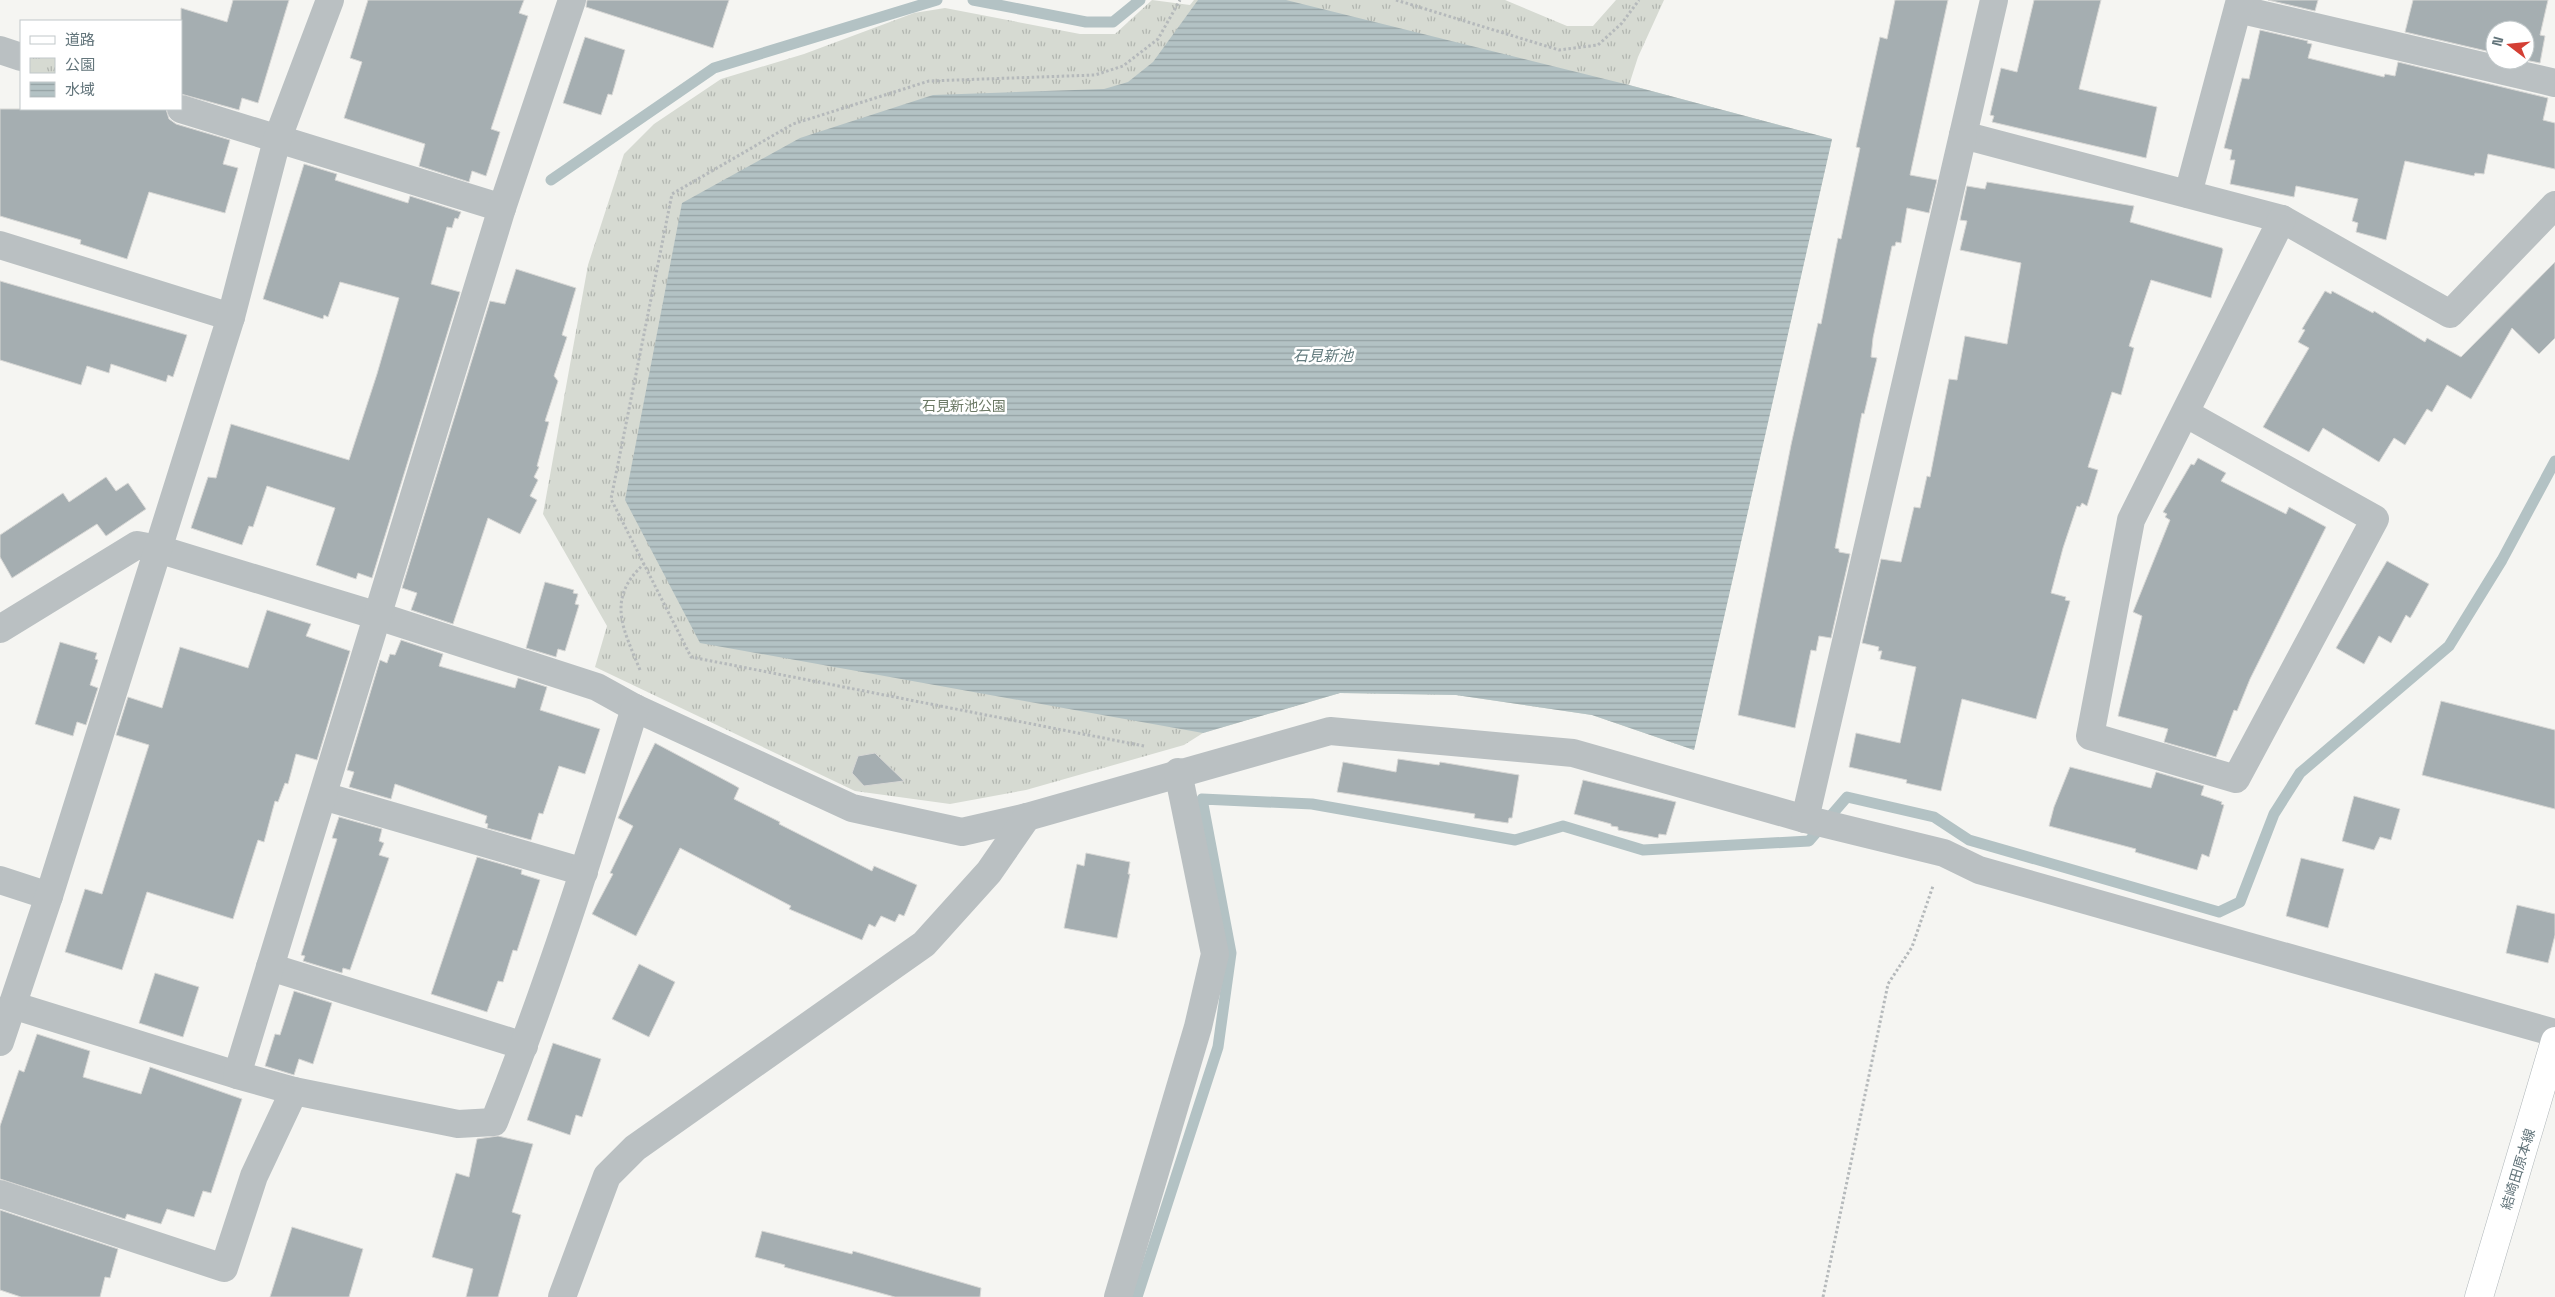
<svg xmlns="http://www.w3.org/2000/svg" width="2555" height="1297" font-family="'Space Grotesk','Noto Sans JP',sans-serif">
  <defs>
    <pattern id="park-tufts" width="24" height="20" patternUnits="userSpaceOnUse" patternTransform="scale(1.25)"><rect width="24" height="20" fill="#d6dad2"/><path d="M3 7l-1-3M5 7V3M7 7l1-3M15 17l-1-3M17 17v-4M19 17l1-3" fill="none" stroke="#b1b5af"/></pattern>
    <pattern id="water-rules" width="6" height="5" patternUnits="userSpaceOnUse" patternTransform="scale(1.25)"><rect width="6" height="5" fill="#b3c2c4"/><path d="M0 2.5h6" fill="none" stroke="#95a2a4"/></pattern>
  </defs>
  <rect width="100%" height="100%" fill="#f5f5f2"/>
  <!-- park -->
  <path fill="url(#park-tufts)" d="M1152 0 1190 5 1194 0H1505L1567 26H1593L1616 0H1664L1638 57 1629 85 1832 139 1694 750 1592 715 1456 695 1340 693 1203 733 1184 745 1026 790 950 804 855 791 595 667 607 626 543 514 588 265 624 154 654 124 721 79 804 54 914 13 945 8 1080 34H1115Z"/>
  <!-- water -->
  <path fill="url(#water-rules)" d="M1198 0H1286L1629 85 1832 139 1694 750 1592 715 1456 695 1340 693 1203 733 700 643 625 500 682 203 800 138 933 95 1104 89 1128 82 1153 62Z"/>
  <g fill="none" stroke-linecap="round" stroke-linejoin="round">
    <!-- stream -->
    <g stroke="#b3c2c4" stroke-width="11">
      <path d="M973 0 1086 22H1113L1140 0"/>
      <path d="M551 180 714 68 937 0"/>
      <path d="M1137 1297 1218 1047 1231 953 1202 799 1312 804 1515 840 1563 826 1643 850 1809 841 1847 797 1934 817 1969 840 2219 912 2240 902 2274 814 2300 773 2449 646 2502 560 2555 461"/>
    </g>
  </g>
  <!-- building -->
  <g fill="#a5aeb1" stroke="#d7d7d5">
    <path d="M233 0H289L258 103 242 98 239 110 181 94V8L227 22Z"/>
    <path d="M368 0H524L519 13 528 16 491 129 500 132 486 176 472 171 469 182 419 166 425 144 344 118 362 62 350 58Z"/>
    <path d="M587 0H729L713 48 586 7Z"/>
    <path d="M1895 0H1948L1910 175 1937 180 1929 213 1907 208 1901 243 1896 242 1895 246H1892L1873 338 1871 357 1877 358 1864 414 1862 413 1835 548 1839 549V552L1850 554 1831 638 1819 636 1816 651 1811 650 1795 728 1738 715 1791 445 1818 323 1821 324 1838 238 1841 239 1860 148 1856 147 1880 37 1887 39Z"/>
    <path d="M2034 0H2101L2079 89 2157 107 2146 158 1992 122 1994 116 1990 115 2001 68 2017 72Z"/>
    <path d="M2268 0H2318L2315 11Z"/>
    <path d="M2413 0H2548L2540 35 2545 36 2540 63 2525 60V30H2495V53L2405 32Z"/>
    <path d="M2260 30 2308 41 2307 43 2312 44 2308 58 2384 77 2385 74 2395 76 2398 62 2548 98 2543 120 2555 123V169L2488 154 2484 174 2475 173 2474 176 2405 161 2386 240 2356 232 2358 223 2352 221 2358 199 2296 186 2294 197 2230 184 2235 160H2230L2232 150 2224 148 2242 78 2249 79Z"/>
    <path d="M585 37 625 50 612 95 608 94 601 115 563 103Z"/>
    <path d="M0 109H166L169 119 176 124 230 140 223 164 238 168 225 213 149 192 127 259 80 244 81 240 0 216Z"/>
    <path d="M304 164 337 174 335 180 408 203 410 196 461 212 458 219 455 218 452 228 447 227 431 284 460 292 372 578 358 573 356 579 316 565 335 508 267 486 253 527 249 526 242 545 191 528 208 477 216 478 231 424 349 460 377 374 399 298 340 282 328 317 324 315 323 319 263 299Z"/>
    <path d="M1987 182 2134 206 2130 222 2222 248 2223 250 2211 298 2151 280 2129 346 2134 348 2121 395 2112 392 2088 467 2098 470 2087 506 2082 503 2080 507 2077 506 2063 548 2051 593 2066 597 2065 600 2070 601 2036 719 1962 699 1941 791 1906 783 1907 780 1849 767 1856 733 1900 743 1916 667 1880 659 1882 651H1878L1879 647 1862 643 1881 559 1901 562 1914 507 1920 508 1927 476 1930 477 1949 379 1957 380 1965 336 2007 344 2021 263 1960 250 1967 221 1960 220 1967 186 1985 189Z"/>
    <path d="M2555 262V338L2539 354 2512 328 2471 399 2447 385 2432 412 2427 409 2405 445 2394 438 2379 462 2323 428 2309 452 2263 427 2309 348 2298 342 2305 330 2302 329 2325 291 2331 294 2332 291 2373 313 2374 311 2425 342 2427 338 2461 357Z"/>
    <path d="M516 269 576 288 562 335 567 337 554 376 558 381 545 421 549 422 537 466 539 467 534 477 538 480 530 496 537 500 520 534 488 518 453 624 411 610 417 593 402 588 490 301 505 304Z"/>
    <path d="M0 281 187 335 173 377 168 375 166 382 111 364 109 373 87 366 81 385 0 360Z"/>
    <path d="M2198 458 2226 473 2221 481 2286 514 2289 507 2326 527 2250 679 2237 711 2234 710 2216 757 2164 742 2168 729 2118 716 2142 616 2133 612 2170 520 2165 517 2167 514 2163 512 2191 464 2194 465Z"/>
    <path d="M106 477 116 491 128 483 146 509 106 536 97 524 12 578 0 557V535L63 493 69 502Z"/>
    <path d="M2387 561 2429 584 2412 615 2410 618 2406 615 2391 643 2379 636 2364 664 2336 648Z"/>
    <path d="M545 582 574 590 573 593 578 594 575 604 579 605 565 651 558 649 556 657 526 648Z"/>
    <path d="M267 610 311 624 306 636 350 651 317 760 296 754 288 784 285 783 278 802 275 801 264 842 258 840 233 919 147 892 122 970 65 952 85 889 102 894 149 745 116 735 128 697 162 708 180 647 248 668Z"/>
    <path d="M401 640 443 654 439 666 515 688 518 678 547 687 540 710 600 729 585 774 559 766 543 814 539 813 531 840 487 828 488 824 485 823 487 816 395 784 391 799 349 787 354 772 347 770 380 660 387 663 390 654 395 655Z"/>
    <path d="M60 642 97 653 95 659 98 660 90 685 98 688 86 725 77 722 73 736 35 724Z"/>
    <path d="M2441 701 2555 730V809L2422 775Z"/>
    <path d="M655 743 734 785 739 788 734 799 780 822 779 824 872 871 874 866 917 885 904 916 899 914 895 922 881 916 875 927 869 924 862 940 789 909 791 906 680 848 636 936 592 914 613 874 610 873 633 826 618 818Z"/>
    <path d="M875 753 904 781 864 786 852 773 858 756Z"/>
    <path d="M1398 759 1439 765 1440 762 1519 775 1512 818H1509L1508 823 1474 818 1475 814 1337 792 1343 762 1396 772Z"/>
    <path d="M2070 767 2151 788 2156 772 2204 786 2201 795 2222 802 2221 804 2224 805 2209 857 2202 854 2197 870 2135 852 2136 849 2049 826 2054 807Z"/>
    <path d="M1583 780 1676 802 1666 835 1659 834 1658 838 1618 830V827L1611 826V824L1574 814Z"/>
    <path d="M2354 796 2400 809 2391 840 2380 837 2374 850 2342 841Z"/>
    <path d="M339 817 382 829 379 841 384 843 379 855 389 858 350 970 343 968 342 973 303 961 305 956 301 955 337 839 332 838Z"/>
    <path d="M1086 853 1130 862 1128 874H1130L1117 938 1064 928 1077 864 1084 866Z"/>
    <path d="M477 857 522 870 521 874 540 880 517 951 513 950 503 982 498 981 487 1012 431 994Z"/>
    <path d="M2301 858 2344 869 2328 928 2286 916Z"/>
    <path d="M2517 905 2555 914V935L2548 963 2506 953Z"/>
    <path d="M639 964 675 982 649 1037 612 1019Z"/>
    <path d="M155 973 199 987 183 1037 139 1023Z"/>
    <path d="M294 991 332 1003 313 1064 299 1059 294 1075 265 1066 275 1034 280 1035Z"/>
    <path d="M37 1034 90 1051 83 1077 141 1094 150 1067 242 1099 211 1193 203 1191 194 1217 167 1209 161 1224 127 1214 125 1219 0 1179V1126L19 1070 24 1072Z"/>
    <path d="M553 1043 601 1059 582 1117 576 1115 570 1135 527 1120Z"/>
    <path d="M498 1136 533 1144 512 1212 521 1215 498 1297H466L473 1269 432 1257 456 1173 469 1177 477 1139Z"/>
    <path d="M0 1210 118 1249 110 1278 105 1277 100 1297H21L0 1290Z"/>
    <path d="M292 1227 363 1249 349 1297H270Z"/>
    <path d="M762 1231 852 1254 853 1251 981 1288 980 1297H895L784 1267 785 1265 755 1257Z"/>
  </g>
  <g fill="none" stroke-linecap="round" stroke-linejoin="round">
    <!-- secondary casing -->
    <g stroke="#afb6b9" stroke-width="29">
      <path id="secondary" d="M2479 1297 2555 1041"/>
    </g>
    <!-- path -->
    <g stroke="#b5b9bb" stroke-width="3" stroke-dasharray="2.5 2.5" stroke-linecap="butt">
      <path d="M1396 0 1559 50 1598 45 1622 23 1639 0"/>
      <path d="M640 670C624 630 605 599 644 564"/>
      <path d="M1144 746 691 657 611 499 672 194 793 124 929 81 1095 75 1123 66 1158 39 1180 0"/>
      <path d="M1823 1297 1888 984 1912 947 1933 886"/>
    </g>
    <!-- street -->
    <g stroke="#bac0c2" stroke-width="28">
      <path d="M1994 0 1963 135 2282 219 2450 314 2555 205"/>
      <path d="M2238 9 2555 83"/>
      <path d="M0 50 21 57"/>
      <path d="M181 109 502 208"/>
      <path d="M2188 194 2240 0"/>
      <path d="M0 245 231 317"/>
      <path d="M2185 413 2375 519 2236 779 2090 736 2131 520 2282 219"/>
      <path d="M0 629 137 545 158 549 378 616 597 687 635 708 852 808 962 832 1027 817 1330 731 1573 753 1805 819 1944 853 1979 870 2555 1033"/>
      <path d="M323 796 584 872"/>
      <path d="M1805 819 1963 135"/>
      <path d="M0 880 49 896"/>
      <path d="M270 967 524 1046"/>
      <path d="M12 1005 237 1075"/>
      <path d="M0 1042 49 896 231 317 277 140 330 0"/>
      <path d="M294 1091 237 1075 502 208 572 0"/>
      <path d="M0 1194 224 1268 254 1176 294 1091 458 1124 494 1122C548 987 592 848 635 708"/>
      <path d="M562 1297 607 1176 635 1148 924 944 989 872 1027 817"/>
      <path d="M1118 1297 1198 1027 1215 954 1178 772"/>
    </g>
    <!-- secondary -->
    <use href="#secondary" stroke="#fff" stroke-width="28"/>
  </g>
  <g text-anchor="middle" stroke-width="5" stroke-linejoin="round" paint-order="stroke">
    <!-- park labels -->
    <g font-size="14" fill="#6c7965" stroke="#fff">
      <text x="964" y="411">石見新池公園</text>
    </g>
    <!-- street labels -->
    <g font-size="14" fill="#63757b" stroke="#fff">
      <text transform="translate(2518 1169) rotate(-73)" y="5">結崎田原本線</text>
    </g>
    <!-- water labels -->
    <g font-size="15" font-style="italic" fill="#637b7e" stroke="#fff">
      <text x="1323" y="361">石見新池</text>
    </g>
  </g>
  <!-- legend -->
  <rect x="20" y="20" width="162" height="90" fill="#ffffff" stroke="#c1c8ca"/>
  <rect x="30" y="36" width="25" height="8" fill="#ffffff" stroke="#c1c8ca"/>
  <text x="65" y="45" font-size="15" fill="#63757b">道路</text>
  <rect x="30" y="58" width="25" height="15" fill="url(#park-tufts)" stroke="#c1c8ca"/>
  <text x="65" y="70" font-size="15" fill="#63757b">公園</text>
  <rect x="30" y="82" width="25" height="15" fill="url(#water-rules)" stroke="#c1c8ca"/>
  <text x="65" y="95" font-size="15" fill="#63757b">水域</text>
  <!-- north arrow -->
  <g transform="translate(2510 45) rotate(286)"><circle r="24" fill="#ffffff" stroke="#c1c8ca"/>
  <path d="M0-4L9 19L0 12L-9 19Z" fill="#d43f34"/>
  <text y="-8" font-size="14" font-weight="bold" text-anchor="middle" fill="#63757b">N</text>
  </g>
</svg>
